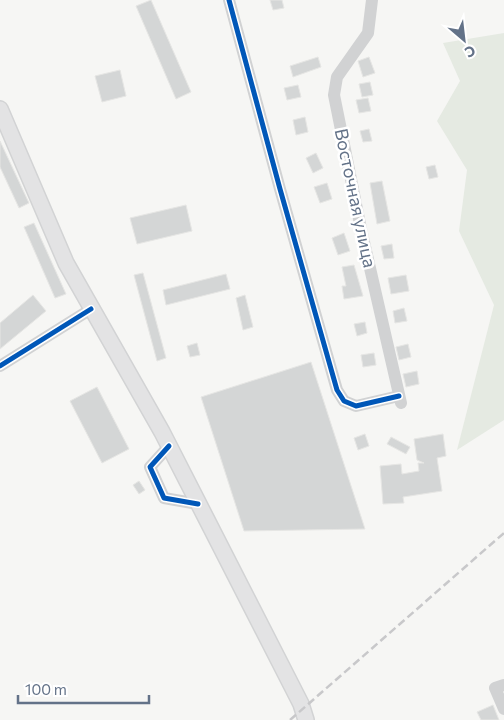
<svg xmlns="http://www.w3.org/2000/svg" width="504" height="720" font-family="Commissioner,sans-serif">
  <rect width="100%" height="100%" fill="#f6f6f4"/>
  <!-- green -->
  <path fill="#e5eae2" d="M504 33V420L457 450 494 305 459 231 467 170 437 121 460 81 443 43Z"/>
  <!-- building -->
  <g fill="#d4d6d6" stroke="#e6e6e4">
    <path d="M151 0 191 92 176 99 136 6Z"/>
    <path d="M270 0H282L284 8 273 10Z"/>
    <path d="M318 57 321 67 293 77 290 66Z"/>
    <path d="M369 57 375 73 363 77 358 61Z"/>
    <path d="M120 70 126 96 102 102 95 76Z"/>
    <path d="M370 82 373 95 362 97 359 84Z"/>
    <path d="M298 85 301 97 287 100 284 88Z"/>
    <path d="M368 98 371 111 359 113 356 100Z"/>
    <path d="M305 117 308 132 296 135 293 120Z"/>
    <path d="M369 129 372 141 363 142 360 131Z"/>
    <path d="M0 141 29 203 19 208 0 167Z"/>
    <path d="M316 153 323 168 313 173 306 158Z"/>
    <path d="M435 165 438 177 429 179 426 167Z"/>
    <path d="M382 181 390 221 377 224 370 183Z"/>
    <path d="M327 183 332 199 320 203 314 187Z"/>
    <path d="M186 205 192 231 137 244 130 218Z"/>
    <path d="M34 223 66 294 55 298 24 227Z"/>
    <path d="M344 233 350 251 338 255 332 238Z"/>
    <path d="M392 244 394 258 384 259 381 246Z"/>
    <path d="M354 265 363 296 344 299 342 286H346L342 267Z"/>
    <path d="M143 273 166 358 157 361 134 275Z"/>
    <path d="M226 274 230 289 166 305 163 290Z"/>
    <path d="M406 275 409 291 391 294 388 278Z"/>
    <path d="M33 295 46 311 0 349V323Z"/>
    <path d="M245 295 253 327 243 330 236 298Z"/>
    <path d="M404 308 407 321 395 323 393 311Z"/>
    <path d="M365 322 367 333 357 336 354 324Z"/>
    <path d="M197 343 200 355 190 357 187 346Z"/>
    <path d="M408 344 411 357 399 360 396 347Z"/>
    <path d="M374 353 376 365 363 367 361 355Z"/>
    <path d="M311 362 365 529 244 531 201 397Z"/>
    <path d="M417 371 419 384 406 387 403 374Z"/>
    <path d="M97 387 129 449 102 463 70 401Z"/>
    <path d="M365 434 369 446 358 450 354 438Z"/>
    <path d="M443 434 446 456 437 458 442 491 403 497 404 503 383 504 380 466 401 464 402 474 419 471 418 463H424L417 460 414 439Z"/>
    <path d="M391 437 410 447 406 454 387 444Z"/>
    <path d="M139 481 145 490 139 494 133 485Z"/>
    <path d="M493 705 499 720H481L477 712Z"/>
  </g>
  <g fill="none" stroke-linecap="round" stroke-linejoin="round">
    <!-- major casing -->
    <g stroke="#d2d3d4" stroke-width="18">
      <path id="major" d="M0 109 66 263 162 432 301 704 306 720"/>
    </g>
    <!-- minor -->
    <g stroke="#d1d2d3" stroke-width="12">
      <path d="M229 0 280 189 337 390 344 401 356 406 399 396"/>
      <path d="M372 0 368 33 337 77 334 95 361 229 401 403"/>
      <path d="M0 366 91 309"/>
      <path d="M169 446 150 467 164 498 198 504"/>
      <path d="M504 685 495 688 504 709"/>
    </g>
    <!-- major -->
    <use href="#major" stroke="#e3e3e4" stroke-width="15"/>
    <!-- rail -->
    <path stroke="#c8c8ca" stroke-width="2.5" stroke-dasharray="8 4" stroke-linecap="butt" d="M290 720 504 533"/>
    <!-- cycleway casing -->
    <g stroke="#fff" stroke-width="8">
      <g id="cycleway">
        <path d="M229 0 280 189 337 390 344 401 356 406 399 396"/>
        <path d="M0 366 91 309"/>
        <path d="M169 446 150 467 164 498 198 504"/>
      </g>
    </g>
    <!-- cycleway -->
    <use href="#cycleway" stroke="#0057b8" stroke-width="5"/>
  </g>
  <g text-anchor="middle" stroke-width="5" stroke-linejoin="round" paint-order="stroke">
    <!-- street labels -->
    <g font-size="18" fill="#637288" stroke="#fff">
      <text transform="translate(355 198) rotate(78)" y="6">Восточная улица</text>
    </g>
  </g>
  <!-- north arrow -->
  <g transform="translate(464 40) rotate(152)" stroke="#ffffff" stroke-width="4" paint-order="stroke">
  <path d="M0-4L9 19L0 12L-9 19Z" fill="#637288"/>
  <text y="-8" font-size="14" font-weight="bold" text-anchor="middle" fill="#637288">С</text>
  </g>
  <!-- scale -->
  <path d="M18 695v8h131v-8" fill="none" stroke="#637288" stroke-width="2.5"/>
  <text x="25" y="695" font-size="15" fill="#637288" stroke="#ffffff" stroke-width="4" paint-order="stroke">100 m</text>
</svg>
